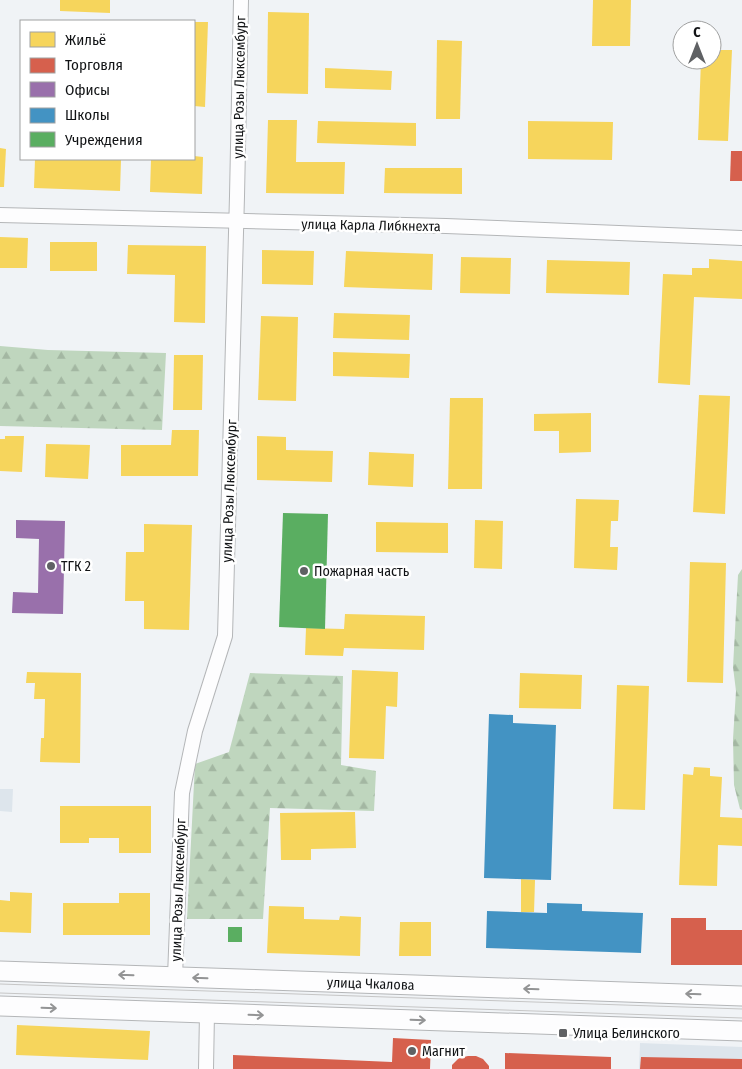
<svg xmlns="http://www.w3.org/2000/svg" width="742" height="1069" font-family="'Fira Sans Condensed',sans-serif">
  <defs>
    <pattern id="forest-firs" width="22" height="20" patternUnits="userSpaceOnUse" patternTransform="scale(1.25)"><rect width="22" height="20" fill="#bfd6be"/><path d="M5 1l3.5 6h-7zM16 11l3.5 6h-7z" fill="#a3b7a2"/></pattern>
  </defs>
  <rect width="100%" height="100%" fill="#f0f3f6"/>
  <!-- built -->
  <g fill="#dde5ec">
    <path d="M0 789H13L12 812 0 811Z"/>
    <path d="M640 1043 742 1047V1069H639Z"/>
  </g>
  <!-- forest -->
  <g fill="url(#forest-firs)">
    <path d="M0 346 48 350 166 353 162 430 0 426Z"/>
    <path d="M742 569V810L740 809 734 785 733 739 736 691 733 667 738 575Z"/>
    <path d="M250 673 343 676 341 765 376 771 374 811 270 808 263 919H187L195 764 229 752Z"/>
  </g>
  <!-- homes -->
  <g fill="#f6d55c">
    <path d="M60 0H110V13L60 11Z"/>
    <path d="M593 0H631L630 46H592Z"/>
    <path d="M268 12 309 13 308 94 267 93Z"/>
    <path d="M194 22H208L205 107 194 106Z"/>
    <path d="M437 40 462 41 460 119H436Z"/>
    <path d="M712 50H732L728 141 698 140 701 60H712Z"/>
    <path d="M325 68 392 71 391 90 325 88Z"/>
    <path d="M268 120H297L296 162H345L344 194 266 193Z"/>
    <path d="M318 121 416 123V146L317 143Z"/>
    <path d="M528 121 613 122 612 160 528 159Z"/>
    <path d="M0 148 6 149 4 187H0Z"/>
    <path d="M194 156 203 157 202 194 150 192 151 159H194Z"/>
    <path d="M35 159H121L120 191 34 188Z"/>
    <path d="M385 168H462V194L384 193Z"/>
    <path d="M0 237 28 238 27 268H0Z"/>
    <rect x="50" y="242" width="47" height="29"/>
    <path d="M128 245 206 246 205 323 174 322 175 275 127 274Z"/>
    <path d="M262 250 314 251 313 285 262 284Z"/>
    <path d="M346 251 433 254 432 290 344 287Z"/>
    <path d="M461 257 511 258 510 294 460 293Z"/>
    <path d="M709 259 742 261V299L694 297 690 385 658 383 663 274 692 275V268H709Z"/>
    <path d="M547 260 630 262 629 295 546 293Z"/>
    <path d="M334 313 410 315 409 340 333 338Z"/>
    <path d="M261 316 298 317 296 401 258 400Z"/>
    <path d="M333 352 410 354 409 378 333 376Z"/>
    <path d="M174 355H203L202 410H173Z"/>
    <path d="M699 395 730 396 725 514 693 512Z"/>
    <path d="M450 398H483L482 489H448Z"/>
    <path d="M591 413V452L559 453V431H534V414Z"/>
    <path d="M172 430H199L198 476H121V445H171Z"/>
    <path d="M5 436H24L22 472 0 471V439H5Z"/>
    <path d="M257 436 286 437V450L333 451 332 482 257 480Z"/>
    <path d="M46 444 90 445 88 479 45 477Z"/>
    <path d="M369 452 414 454 413 487 368 485Z"/>
    <path d="M576 499 619 500 618 521H611L610 547H618L617 570 574 568Z"/>
    <path d="M475 520 503 521 502 569 474 568Z"/>
    <path d="M376 522 448 523V553L376 552Z"/>
    <path d="M144 524 192 525 189 630 144 629V601H125L126 552H144Z"/>
    <path d="M690 562 726 563 723 683 687 682Z"/>
    <path d="M345 614 425 616 424 650 344 648 343 656 305 655 306 628 344 629Z"/>
    <path d="M352 670 398 672 397 707 386 706 384 759 349 758Z"/>
    <path d="M27 672 81 673 80 763 40 762 41 738H44L45 699H34L35 683H26Z"/>
    <path d="M520 673 582 675 581 709 519 708Z"/>
    <path d="M617 685 649 686 645 810 613 809Z"/>
    <path d="M694 767 710 768V776L722 777 720 817 742 818V846L718 845 717 886 679 885 683 774 693 775Z"/>
    <path d="M60 806H151V853H119V838H89V843H60Z"/>
    <path d="M355 812 356 848 311 849V860H281L280 813Z"/>
    <path d="M521 879 535 880 534 912H521Z"/>
    <path d="M10 892 32 893 31 933 0 932V900L10 901Z"/>
    <path d="M119 893H150V935H63V903H119Z"/>
    <path d="M269 906 304 907V919L339 920 340 916 361 917 360 956 267 953Z"/>
    <path d="M400 922H431V956H399Z"/>
    <path d="M17 1025 150 1031 148 1060 16 1055Z"/>
  </g>
  <!-- shops -->
  <g fill="#d6604d">
    <path d="M731 151H742V181H730Z"/>
    <path d="M671 918H706V930H742V965H671Z"/>
    <path d="M393 1038 431 1040 430 1069H233V1055L392 1062Z"/>
    <path d="M505 1053 611 1057V1069H505Z"/>
    <path d="M468 1056H476L483 1059 489 1066V1069H452V1065L459 1058Z"/>
    <path d="M641 1057 742 1059V1069H640Z"/>
  </g>
  <!-- offices -->
  <path fill="#9970ab" d="M16 520 65 521 63 614 12 613 13 592 38 593 39 539 16 538Z"/>
  <!-- schools -->
  <g fill="#4393c3">
    <path d="M489 714 513 715V723L556 725 551 880 484 878Z"/>
    <path d="M547 903 582 904V911L643 913 641 953 486 948 487 911 547 913Z"/>
  </g>
  <!-- public -->
  <g fill="#5aae61">
    <path d="M283 513 328 514 325 629 279 627Z"/>
    <rect x="228" y="927" width="14" height="15"/>
  </g>
  <g fill="none" stroke-linecap="round" stroke-linejoin="round">
    <!-- street casing -->
    <g stroke="#b4b6b8" stroke-width="16">
      <g id="street">
        <path d="M0 215 446 226 742 238"/>
        <path d="M175 977 182 793 195 731 225 636 237 196 241 0"/>
        <path d="M206 1069 207 1013"/>
      </g>
    </g>
    <!-- secondary casing -->
    <g stroke="#b4b6b8" stroke-width="21">
      <g id="secondary">
        <path id="s1" d="M0 971 742 996"/>
        <path d="M0 1006 742 1031"/>
      </g>
    </g>
    <!-- street -->
    <use href="#street" stroke="#fdfdfe" stroke-width="14"/>
    <!-- secondary -->
    <use href="#secondary" stroke="#fdfdfe" stroke-width="19"/>
    <!-- tram -->
    <g stroke="#c6c6c6" stroke-width="1">
      <path d="M0 984 742 1009"/>
      <path d="M0 993 742 1018"/>
    </g>
  </g>
  <!-- one-way arrows -->
  <defs><path id="oneway-shaft" d="M-6 0H5M1.5-3L5.5 0L1.5 3" fill="none" stroke-width="1.6" stroke-linecap="round" stroke-linejoin="round" transform="scale(1.25)"/></defs>
  <g stroke="#939495">
    <use href="#oneway-shaft" transform="translate(126 975) rotate(-178)"/>
    <use href="#oneway-shaft" transform="translate(200 978) rotate(-178)"/>
    <use href="#oneway-shaft" transform="translate(531 989) rotate(-178)"/>
    <use href="#oneway-shaft" transform="translate(693 994) rotate(-178)"/>
    <use href="#oneway-shaft" transform="translate(49 1008) rotate(2)"/>
    <use href="#oneway-shaft" transform="translate(256 1015) rotate(2)"/>
    <use href="#oneway-shaft" transform="translate(418 1020) rotate(2)"/>
  </g>
  <!-- markers -->
  <g fill="#5f6164" stroke="#fff" stroke-width="2">
    <circle cx="51" cy="566" r="5"/>
    <circle cx="304" cy="571" r="5"/>
    <rect x="558" y="1028" width="10" height="10" rx="2.5"/>
    <circle cx="412" cy="1051" r="5"/>
  </g>
  <g text-anchor="middle" stroke-width="5" stroke-linejoin="round" paint-order="stroke">
    <!-- street labels -->
    <g font-size="14" fill="#111315" stroke="#fff">
      <text transform="translate(239 87) rotate(-89)" y="5">улица Розы Люксембург</text>
      <text transform="translate(371 225) rotate(1)" y="5">улица Карла Либкнехта</text>
      <text transform="translate(229 491) rotate(-88)" y="5">улица Розы Люксембург</text>
      <text transform="translate(178 890) rotate(-88)" y="5">улица Розы Люксембург</text>
      <text dy="5" stroke="none"><textPath href="#s1" startOffset="371">улица Чкалова</textPath></text>
    </g>
    <!-- poi labels -->
    <g font-size="14" fill="#111315" stroke="#fff" text-anchor="start">
      <text x="61" y="571">ТГК 2</text>
      <text x="314" y="576">Пожарная часть</text>
      <text x="573" y="1038">Улица Белинского</text>
      <text x="422" y="1056">Магнит</text>
    </g>
  </g>
  <!-- legend -->
  <rect x="20" y="20" width="175" height="140" fill="#ffffff" stroke="#a0a1a1"/>
  <rect x="30" y="32" width="25" height="15" fill="#f6d55c" stroke="#a0a1a1"/>
  <text x="65" y="45" font-size="15" fill="#111315">Жильё</text>
  <rect x="30" y="58" width="25" height="15" fill="#d6604d" stroke="#a0a1a1"/>
  <text x="65" y="70" font-size="15" fill="#111315">Торговля</text>
  <rect x="30" y="82" width="25" height="15" fill="#9970ab" stroke="#a0a1a1"/>
  <text x="65" y="95" font-size="15" fill="#111315">Офисы</text>
  <rect x="30" y="108" width="25" height="15" fill="#4393c3" stroke="#a0a1a1"/>
  <text x="65" y="120" font-size="15" fill="#111315">Школы</text>
  <rect x="30" y="132" width="25" height="15" fill="#5aae61" stroke="#a0a1a1"/>
  <text x="65" y="145" font-size="15" fill="#111315">Учреждения</text>
  <!-- north arrow -->
  <g transform="translate(697 45)"><circle r="24" fill="#ffffff" stroke="#a0a1a1"/>
  <path d="M0-4L9 19L0 12L-9 19Z" fill="#5f6164"/>
  <text y="-8" font-size="14" font-weight="bold" text-anchor="middle" fill="#111315">С</text>
  </g>
</svg>
